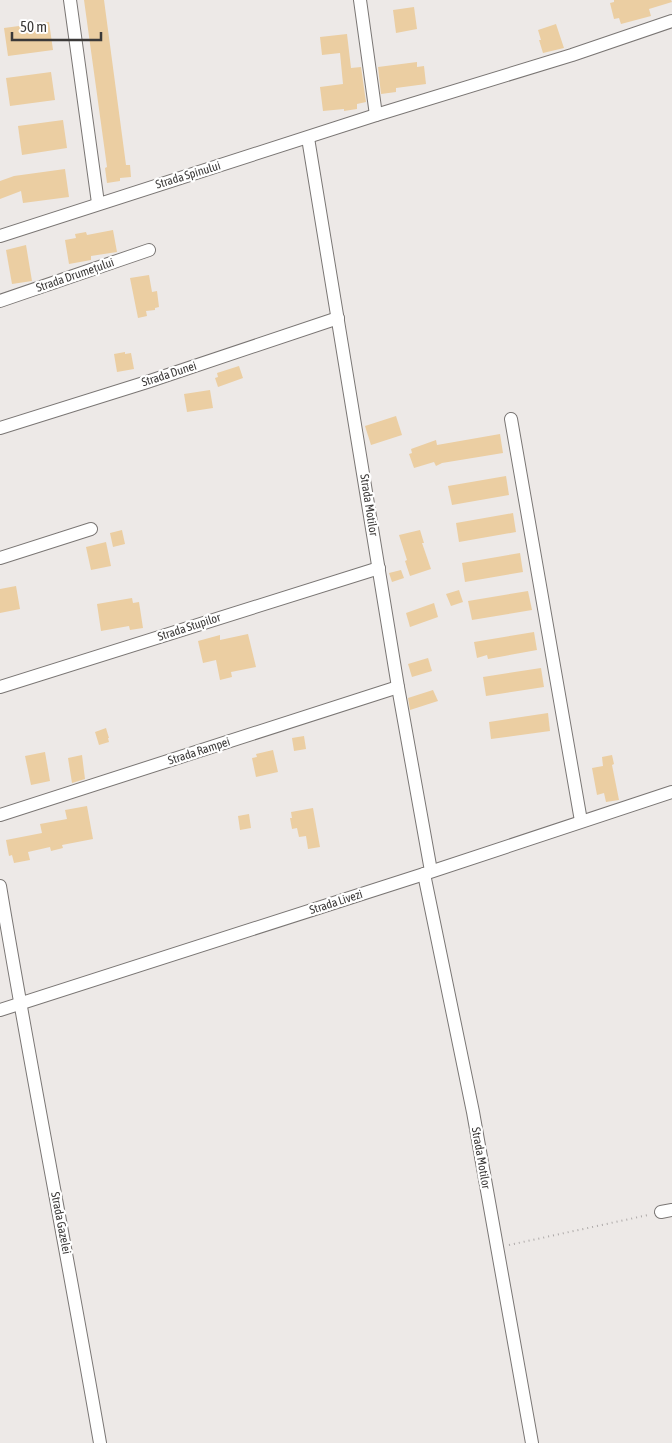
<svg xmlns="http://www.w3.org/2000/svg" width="672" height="1443" font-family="'Asap Condensed',sans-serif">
  <rect width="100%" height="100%" fill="#ede9e7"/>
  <!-- building -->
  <g fill="#ebcea2">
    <path d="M84 0H104L126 165H130L131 177 120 178V181L107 183 105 168 107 167Z"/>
    <path d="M614 0H671L672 2 649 9 651 16 621 24 619 18 614 19 610 3 614 2Z"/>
    <path d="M414 7 417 29 396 33 393 10Z"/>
    <path d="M49 22 53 50 8 56 4 28Z"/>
    <path d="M556 24 564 48 543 53 539 40H541L538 30Z"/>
    <path d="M347 34 351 68 361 67 366 102 357 104V109L344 111V109L323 111 320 87 343 84 340 53 322 55 320 37Z"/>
    <path d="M417 62V67L424 66 426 84 396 88V92L381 94 378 67Z"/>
    <path d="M51 72 55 100 10 106 6 78Z"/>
    <path d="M63 120 67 148 22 155 18 126Z"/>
    <path d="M65 169 69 197 23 203 21 191 0 199V181L14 176Z"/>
    <path d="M113 230 117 252 91 256V260L69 264 65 240 76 238 75 234 86 232 87 235Z"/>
    <path d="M26 245 32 281 12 284 6 250Z"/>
    <path d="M149 275 152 292 157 291 159 307 155 308V310L146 311 147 316 138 318 130 278Z"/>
    <path d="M125 352V354L131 353 134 369 117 372 114 354Z"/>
    <path d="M239 366 243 378 218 387 215 378 218 377 217 373Z"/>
    <path d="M210 390 213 408 187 412 184 394Z"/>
    <path d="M396 416 402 435 371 445 365 426Z"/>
    <path d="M500 434 503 453 442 463 436 466 434 462 414 468 409 454 412 453 411 449 436 440 437 445Z"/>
    <path d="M506 476 509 495 452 505 448 486Z"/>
    <path d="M513 513 516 532 459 542 456 523Z"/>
    <path d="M122 530 125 544 113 547 110 533Z"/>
    <path d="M420 530 424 543H422L431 569 410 576 405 561 407 560 399 535Z"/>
    <path d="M106 542 111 566 91 570 86 547Z"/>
    <path d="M520 553 523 572 465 582 462 563Z"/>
    <path d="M401 570 404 578 392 582 389 573Z"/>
    <path d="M16 586 20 609 0 613V589Z"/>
    <path d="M459 590 463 602 451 606 446 594Z"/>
    <path d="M528 591 532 610 472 620 468 601Z"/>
    <path d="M132 598 133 603 139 602 143 628 130 630 129 626 101 631 97 604Z"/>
    <path d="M434 603 438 617 410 627 406 613Z"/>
    <path d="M534 632 537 650 488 659 487 655 477 658 474 642Z"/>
    <path d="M248 634 256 667 231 672 232 677 220 680 216 660 203 663 198 641 220 635V640Z"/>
    <path d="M428 658 432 671 412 677 408 664Z"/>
    <path d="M541 668 544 687 486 696 483 677Z"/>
    <path d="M433 690 438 701 410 710 408 698Z"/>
    <path d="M548 713 550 731 491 739 489 722Z"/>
    <path d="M106 728 109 738H108L109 742 99 745 95 732Z"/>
    <path d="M304 736 306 749 294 751 292 738Z"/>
    <path d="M273 750 278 772 256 777 252 758 257 757 256 754Z"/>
    <path d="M45 752 50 781 31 785 25 756Z"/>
    <path d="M82 755 85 779 72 783 68 758Z"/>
    <path d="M612 755 614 764 612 765 619 800 606 802 604 793 597 795 592 768 603 766 602 757Z"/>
    <path d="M87 806 93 839 62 845 63 848 51 851 50 847 28 852 30 860 14 863 12 855 9 856 6 840 42 833 40 824 67 819 65 810Z"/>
    <path d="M313 808 320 847 308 849 306 836 299 837 297 828 292 829 290 818H292L291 812Z"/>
    <path d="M249 814 251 828 240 830 238 816Z"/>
  </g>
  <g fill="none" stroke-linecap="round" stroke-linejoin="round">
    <!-- minor casing -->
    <g stroke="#7a7674" stroke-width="14">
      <g id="minor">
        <path d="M70 0 98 203"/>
        <path d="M360 0 376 115"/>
        <path d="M308 138 398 687 431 871"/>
        <path d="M0 236 376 115 572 55 672 21"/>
        <path d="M0 301 149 250"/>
        <path d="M511 419 581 821"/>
        <path d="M0 428 147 382 338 318"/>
        <path d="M0 558 91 529"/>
        <path d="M0 687 379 568"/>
        <path d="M0 815 398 687"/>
        <path d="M424 874 473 1112 532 1443"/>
        <path d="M0 886C31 1072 68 1257 100 1443"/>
        <path d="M0 1010 424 874 672 792"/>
        <path d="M661 1212 672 1210"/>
      </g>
    </g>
    <!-- path -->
    <path stroke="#ada9a8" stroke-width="2" stroke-dasharray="1 4" stroke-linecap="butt" d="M509 1245 648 1215"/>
    <!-- minor -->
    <use href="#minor" stroke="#fff" stroke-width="12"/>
  </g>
  <g text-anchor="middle" stroke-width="4.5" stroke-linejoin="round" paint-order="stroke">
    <!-- street labels -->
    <g font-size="12" fill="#3b3938" stroke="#fff">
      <text transform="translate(188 175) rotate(-17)" y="4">Strada Spinului</text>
      <text transform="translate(75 275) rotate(-19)" y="4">Strada Drumețului</text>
      <text transform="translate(169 374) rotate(-18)" y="4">Strada Dunei</text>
      <text transform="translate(369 505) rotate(81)" y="4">Strada Motilor</text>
      <text transform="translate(189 627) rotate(-18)" y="4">Strada Stupilor</text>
      <text transform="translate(199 751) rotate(-18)" y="4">Strada Rampei</text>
      <text transform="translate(336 902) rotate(-18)" y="4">Strada Livezi</text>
      <text transform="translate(481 1158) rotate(80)" y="4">Strada Motilor</text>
      <text transform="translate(61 1223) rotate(79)" y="4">Strada Gazelei</text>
    </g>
  </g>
  <!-- scale -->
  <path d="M12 32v8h89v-8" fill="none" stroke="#3b3938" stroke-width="2.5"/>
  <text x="20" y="32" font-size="15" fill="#3b3938" stroke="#ffffff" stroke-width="4" paint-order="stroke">50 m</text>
</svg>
